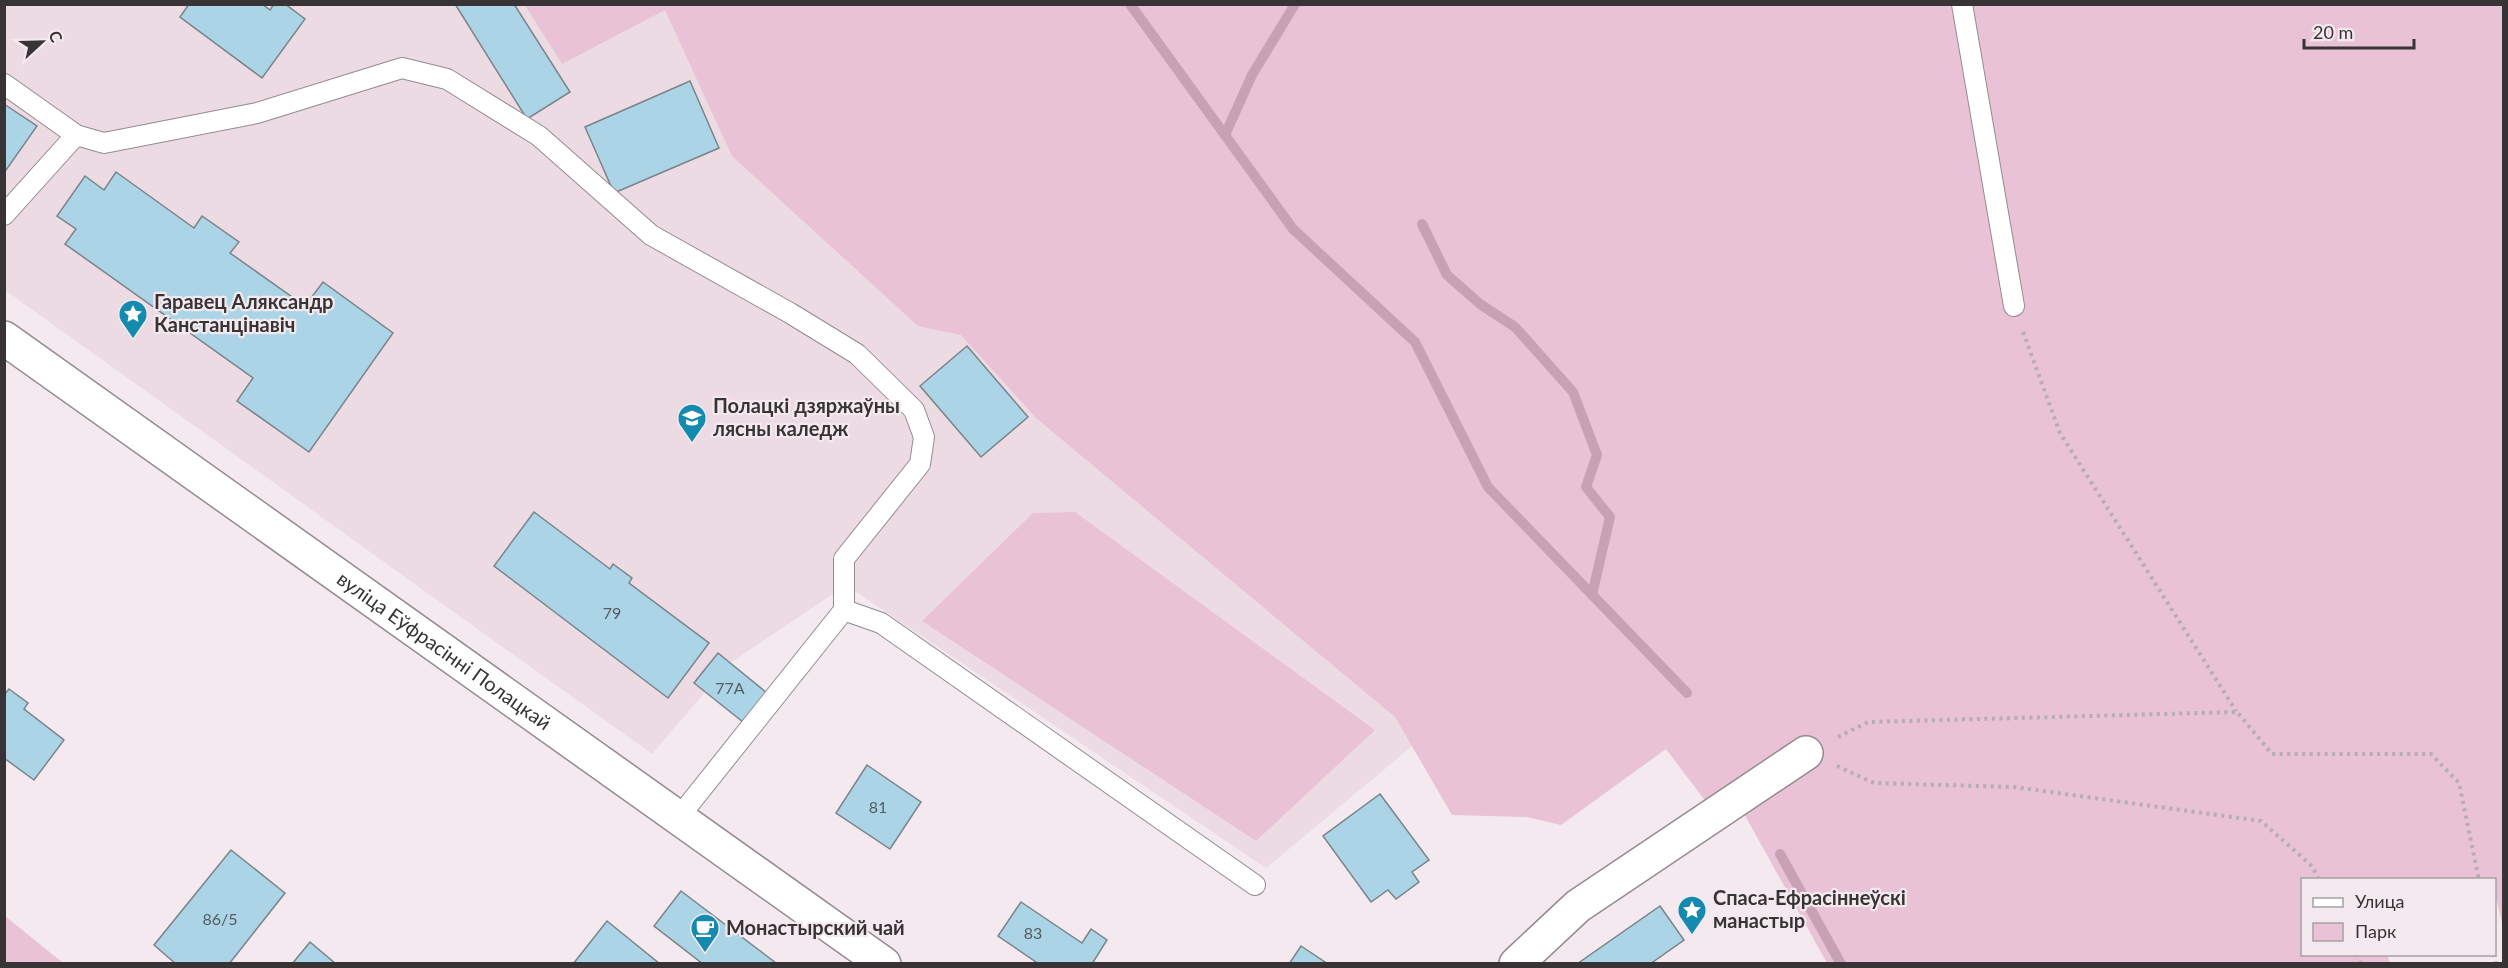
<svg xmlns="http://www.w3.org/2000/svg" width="2508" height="968" font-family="Lato,sans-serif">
  <rect width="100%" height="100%" fill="#f3e9ee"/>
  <!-- built -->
  <path fill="#eddbe3" d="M5 5H946L1440 723 1266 868 846 585 730 663 652 754 5 290Z"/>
  <!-- green -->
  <g fill="#e9c2d5">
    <path d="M525 5H2503V927L2495 893 2494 880H2302V954L2387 955 2390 963H1827L1732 792 1710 807 1666 749 1561 825 1527 817 1452 815 1395 717 1036 418 961 335 918 326 732 156 665 10 562 64Z"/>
    <path d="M1075 512 1375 730 1256 841 922 621 1033 513Z"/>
    <path d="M5 916 63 963H5Z"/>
  </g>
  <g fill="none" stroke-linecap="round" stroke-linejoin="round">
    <!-- stream -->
    <g stroke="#c7a2b4" stroke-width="10">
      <path d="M1130 4 1293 229 1415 342 1488 487 1687 693"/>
      <path d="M1225 135 1252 75 1295 4"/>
      <path d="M1422 224 1447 275 1480 304 1515 327 1573 392 1597 455 1586 487 1610 517 1592 595"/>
      <path d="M1780 854 1841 964"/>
    </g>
  </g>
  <!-- building -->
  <g fill="#abd5e7" stroke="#7a8388" stroke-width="1.5">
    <path d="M189 4H262L270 10 274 4H285L305 19 262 78 180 17Z"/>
    <path d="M455 4H514L570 92 527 119Z"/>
    <path d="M690 81 719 148 614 193 585 127Z"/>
    <path d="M4 104 37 126 4 173Z"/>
    <path d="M116 172 194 228 202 216 239 242 230 253 305 306 323 282 393 333 309 452 237 401 253 378 65 244 76 229 57 216 85 176 104 190Z"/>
    <path d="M967 346 1028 417 981 457 920 386Z"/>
    <path d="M534 512 610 569 613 564 632 578 629 583 709 643 668 698 494 566Z"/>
    <path d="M718 653 767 693 743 722 694 683Z"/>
    <path d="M9 689 28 703 24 709 64 740 34 780 4 758V695Z"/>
    <path d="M867 765 921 802 890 849 836 813Z"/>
    <path d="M1380 794 1429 860 1412 872 1419 882 1396 899 1388 890 1371 902 1323 836Z"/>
    <path d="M231 850 285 893 229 964H176L154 945Z"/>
    <path d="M681 891 776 963 775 964H703L654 926Z"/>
    <path d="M1021 902 1082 943 1091 929 1107 940 1092 964H1039L998 936Z"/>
    <path d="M1660 906 1684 940 1650 964H1577Z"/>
    <path d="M607 921 660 964H573Z"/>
    <path d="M310 942 336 964H292Z"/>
    <path d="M1301 946 1328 964H1289Z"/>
  </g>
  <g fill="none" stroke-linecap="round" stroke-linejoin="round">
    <!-- service casing -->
    <g stroke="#948a8f" stroke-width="22">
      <g id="service">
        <path d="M1962 4 2014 306"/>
        <path d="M4 84 76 135"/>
        <path d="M4 215 76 135 104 143 257 113 402 68 447 79 539 136 651 235 790 313 857 354 914 410 924 437 920 464 844 559V610L679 817"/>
        <path d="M844 610 881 623 1255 885"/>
      </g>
    </g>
    <!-- minor casing -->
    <g stroke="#948a8f" stroke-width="36">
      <g id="minor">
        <path id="s1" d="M4 338 884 964"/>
        <path d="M1516 964 1578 906 1806 753"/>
      </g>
    </g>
    <!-- path -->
    <g stroke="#b5adb1" stroke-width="4" stroke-dasharray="3 4.5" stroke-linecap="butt">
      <path d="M2023 332 2060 433 2236 711"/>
      <path d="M1838 737 1868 722 2237 712 2272 754H2431L2459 783 2479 880"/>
      <path d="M1837 766 1874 783 2014 787 2261 821 2312 866 2319 880"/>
      <path d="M2357 954 2361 964"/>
      <path d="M2494 954 2496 964"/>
    </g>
    <!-- service -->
    <use href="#service" stroke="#fff" stroke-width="20"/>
    <!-- minor -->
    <use href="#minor" stroke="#fff" stroke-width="33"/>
  </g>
  <!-- icons -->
  <defs>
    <g id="sight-pin" transform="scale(1.5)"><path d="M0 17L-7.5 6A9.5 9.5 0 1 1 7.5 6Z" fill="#148aae" stroke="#f3e9ee"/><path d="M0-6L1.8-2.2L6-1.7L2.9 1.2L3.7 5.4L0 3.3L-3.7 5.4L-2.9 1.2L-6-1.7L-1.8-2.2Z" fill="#fff"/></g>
    <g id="university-pin" transform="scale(1.5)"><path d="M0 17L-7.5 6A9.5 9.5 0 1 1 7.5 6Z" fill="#148aae" stroke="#f3e9ee"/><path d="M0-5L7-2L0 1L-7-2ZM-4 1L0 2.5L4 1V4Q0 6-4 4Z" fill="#fff"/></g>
    <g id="cafe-pin" transform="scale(1.5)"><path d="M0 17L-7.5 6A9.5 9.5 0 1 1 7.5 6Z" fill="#148aae" stroke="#f3e9ee"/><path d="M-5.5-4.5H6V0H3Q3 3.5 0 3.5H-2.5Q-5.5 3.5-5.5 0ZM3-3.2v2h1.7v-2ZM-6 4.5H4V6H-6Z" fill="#fff"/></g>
  </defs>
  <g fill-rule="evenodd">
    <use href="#sight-pin" x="133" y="314"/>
    <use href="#university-pin" x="692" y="418"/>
    <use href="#sight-pin" x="1692" y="910"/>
    <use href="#cafe-pin" x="705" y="928"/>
  </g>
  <g text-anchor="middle" stroke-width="4.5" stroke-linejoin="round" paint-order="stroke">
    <!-- number labels -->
    <g font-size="16" fill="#555c62">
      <text x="612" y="619">79</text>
      <text x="730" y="694">77А</text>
      <text x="878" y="813">81</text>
      <text x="220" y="925">86/5</text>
      <text x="1033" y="939">83</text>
    </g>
    <!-- poi labels -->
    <g font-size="20" font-weight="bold" fill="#383436" stroke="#f3e9ee" text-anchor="start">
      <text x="154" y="309">Гаравец Аляксандр<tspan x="154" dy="23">Канстанцінавіч</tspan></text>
      <text x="713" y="413">Полацкі дзяржаўны<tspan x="713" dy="23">лясны каледж</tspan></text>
      <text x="1713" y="905">Спаса-Ефрасіннеўскі<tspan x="1713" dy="23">манастыр</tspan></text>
      <text x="726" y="935">Монастырский чай</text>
    </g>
    <!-- street labels -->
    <g font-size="20" fill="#383436" stroke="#f3e9ee">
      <text dy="7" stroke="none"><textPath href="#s1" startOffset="540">вуліца Еўфрасінні Полацкай</textPath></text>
    </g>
  </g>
  <!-- border -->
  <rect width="2508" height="968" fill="none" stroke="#383436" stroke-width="12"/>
  <!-- legend -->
  <rect x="2301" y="878" width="195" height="78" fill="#f3e9ee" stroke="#a8a1a4" stroke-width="1.5"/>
  <rect x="2313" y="898" width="30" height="9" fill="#ffffff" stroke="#a8a1a4" stroke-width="1.5"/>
  <text x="2355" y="908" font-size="18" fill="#383436">Улица</text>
  <rect x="2313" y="923" width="30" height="18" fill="#e9c2d5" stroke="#a8a1a4" stroke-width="1.5"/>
  <text x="2355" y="938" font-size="18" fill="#383436">Парк</text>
  <!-- north arrow -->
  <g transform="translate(42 42) rotate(68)" stroke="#f3e9ee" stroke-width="4.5" paint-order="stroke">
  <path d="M0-4.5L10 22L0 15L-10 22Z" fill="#383436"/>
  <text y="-9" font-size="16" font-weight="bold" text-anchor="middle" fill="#383436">С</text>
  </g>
  <!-- scale -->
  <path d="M2304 39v9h110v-9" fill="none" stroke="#383436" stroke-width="3"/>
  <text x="2313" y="39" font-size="18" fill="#383436" stroke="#f3e9ee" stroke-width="4.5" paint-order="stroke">20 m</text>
</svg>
